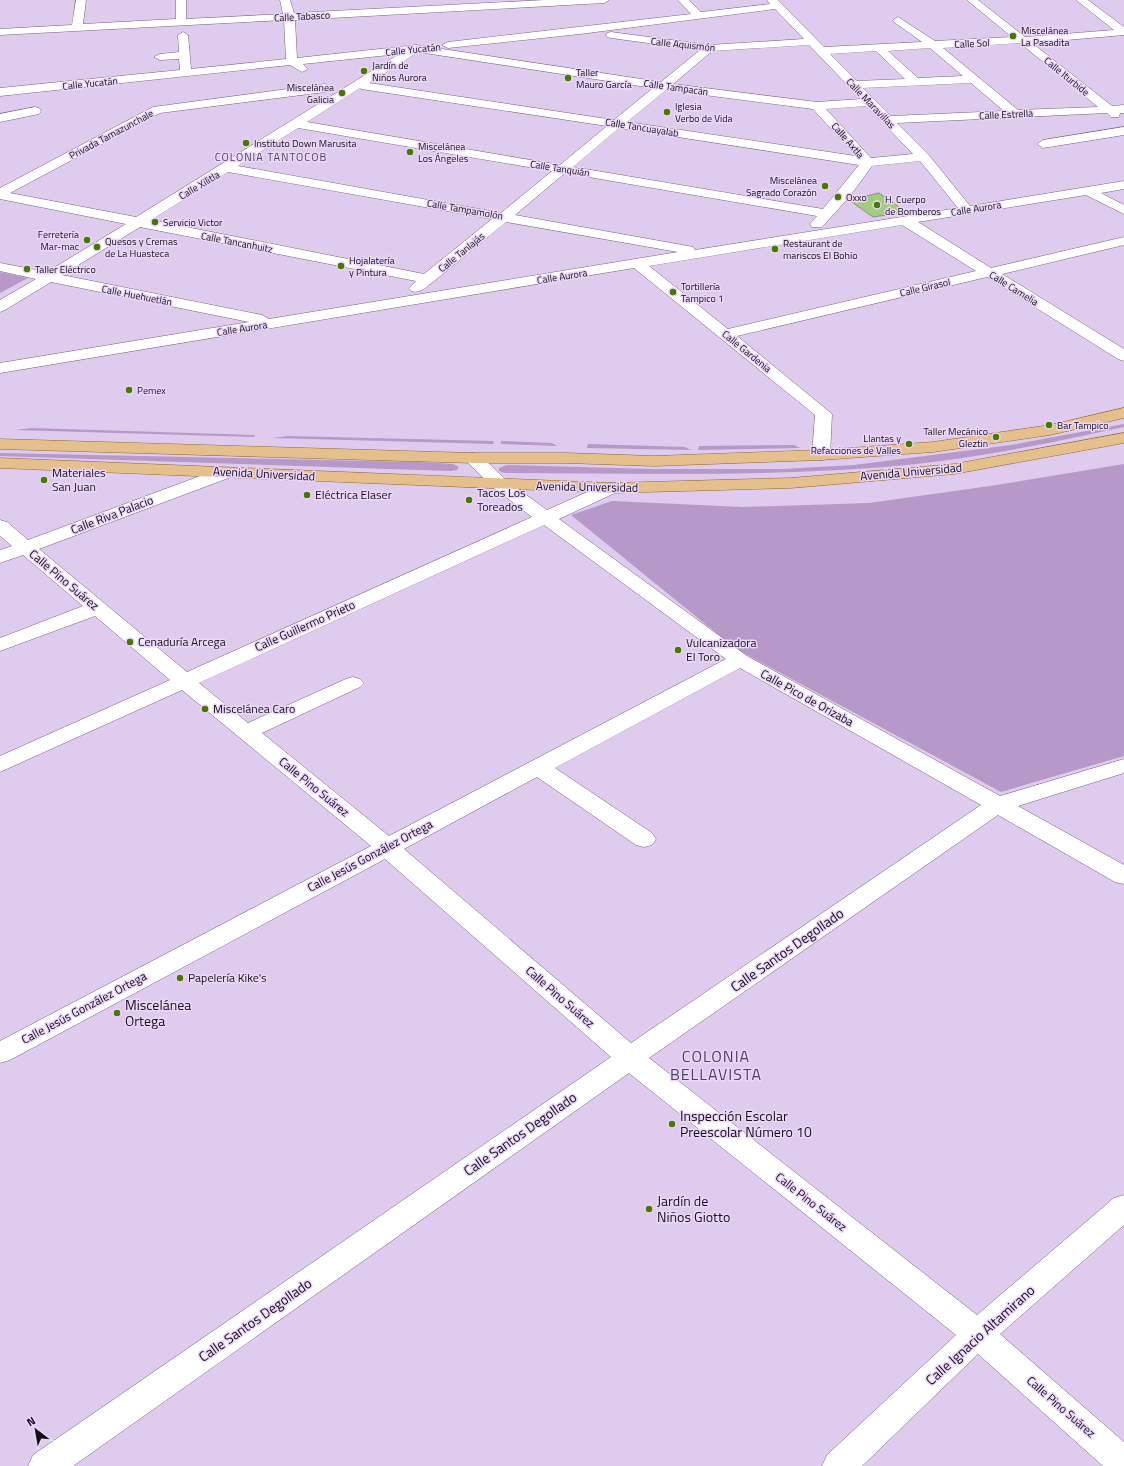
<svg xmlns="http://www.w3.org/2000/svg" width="1124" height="1466" font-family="'Titillium Web',sans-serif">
  <rect width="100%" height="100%" fill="#dfcbed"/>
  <!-- green -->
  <g fill="#b699c8">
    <path d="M0 272 28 278 0 293Z"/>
    <path d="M1124 424V427C1056 442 987 456 917 464 780 478 642 473 504 473L499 471V468L507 465 652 469H782L854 465 1011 445Z"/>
    <path d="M31 428 255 435 254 437 15 430Z"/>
    <path d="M288 436 493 441 494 444 273 438Z"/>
    <path d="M501 441 552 443 557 446 501 444Z"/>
    <path d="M588 444 685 447 691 450 587 448Z"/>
    <path d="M794 445 800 448 698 450 699 446Z"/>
    <path d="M0 453 420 462 453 464 459 467 457 470 450 471 0 456Z"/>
    <path d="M1124 464V756L1001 792 736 649 571 515 612 501 743 507 869 503 990 486Z"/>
  </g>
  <!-- building -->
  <path fill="#a3cc81" stroke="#839575" d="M879 193 906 212 873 217 849 200Z"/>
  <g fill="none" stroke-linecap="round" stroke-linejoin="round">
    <!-- minor casing -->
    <g stroke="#74617f" stroke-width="1">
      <g id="minor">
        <path d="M76 0H86L83 24 176 19V0H186V19L283 14 280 0H290L294 13 545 0H609L604 3 295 20 297 58 416 45 661 82 700 50 611 38 607 37 606 35 607 33 611 32 709 45 804 39 775 9 580 34 448 48 442 45 448 42 691 14 678 0H689L701 12 770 4 767 0H778L824 47 922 42 894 22 893 20 898 17 935 41 1012 37 967 0H978L1025 37 1114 30 1076 0H1088L1124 27V35L1032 43 1112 106 1124 105V113H1120L1119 117H1111L1107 113 897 123 928 154 970 206 1124 181V189L1101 193 1124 205V214L1086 195 918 222 991 268 1124 237V245L1002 274 1124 349V361L1118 359 987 277 737 336 832 414 830 455 827 459 821 460 815 459 812 455 815 415 634 268 0 373V363L249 322 51 282 5 310 0 312V300L36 279 0 271V263L47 272 126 224 0 199V188L153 107 325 84 331 88 325 92 160 113 10 193 136 217 399 54 303 64 308 69 302 72 290 65 0 96V88L180 70 179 59 160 60 154 57 160 54 179 52 178 35 183 32 188 35 191 69 286 59 284 20 0 35V29L72 25ZM1020 43 1098 107 1018 110 943 48ZM809 45 861 99 817 102 673 84 712 51ZM930 48 963 76 918 78 888 51ZM876 51 905 79 857 81 830 54ZM418 52 653 88 614 120 369 83ZM971 83 1004 111 891 116 863 88ZM360 88 361 89 607 126 560 165 307 122ZM666 90 813 109 856 156 627 122ZM867 106 913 154 871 158 826 109ZM298 128 552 171 501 213 238 166ZM619 128 859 165 823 209 573 167ZM920 161 958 208 695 250 693 247 688 246 515 215 565 173 817 216 810 224 812 227H822L850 196 872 166ZM228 172 492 219 424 274 151 220ZM506 222 678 252 269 319 262 315 62 275 140 227 416 281 409 288 411 291C421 294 425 287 433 282ZM902 225 976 271 728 329 649 266Z"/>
        <path d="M35 107 39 108 41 111 39 114 0 122V114Z"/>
        <path d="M1124 127V135L1043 148 1037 144 1043 140Z"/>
        <path d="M473 453 479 454 507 481 547 510 605 484 611 483 617 484 620 488 617 492 559 519 747 656 1000 796 1124 759V773L1018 806 1124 865V884L1115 882 998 815 649 1058 977 1315 1114 1198 1124 1195V1225L1000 1334 1124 1442V1466H1103L978 1354 862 1466H822L827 1455 956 1335 629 1073 73 1466H28L33 1455 611 1057 385 859 10 1060 0 1063V1041L371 846 182 690 0 772V756L170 680 95 616 0 651V638L83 606 23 555 0 563V550L12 546 0 536V520L7 522 28 540 219 469 225 468 231 469 234 473 231 477 39 549 187 672 532 517 495 489 467 462 464 458 467 454ZM544 525 726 659 389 836 262 733 360 687 364 683 360 679 353 677 346 679 248 723 199 683ZM740 668 981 805 631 1043 404 849 537 777 636 845 644 847 652 845 656 839 652 833 555 768Z"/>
      </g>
    </g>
    <!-- major casing -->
    <g stroke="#906632" stroke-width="1">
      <g id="major">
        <path d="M1124 408V418L1050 435 933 452 821 460 654 466 566 463H473L0 449V439L473 453H566L654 456 821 450 933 442 1050 425Z"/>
        <path d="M1124 433V443L954 474 791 488 611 493 0 468V458L611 483 791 478 954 464Z"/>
      </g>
    </g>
    <!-- minor -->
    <use href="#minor" fill="#fff" fill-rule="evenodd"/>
    <!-- major -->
    <use href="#major" fill="#e5bf8c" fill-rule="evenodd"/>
  </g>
  <!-- markers -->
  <g fill="#477800" stroke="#ecd8fa" stroke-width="1.5">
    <circle cx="1013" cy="36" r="4"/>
    <circle cx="364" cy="71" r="4"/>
    <circle cx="568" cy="78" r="4"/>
    <circle cx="342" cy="93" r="4"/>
    <circle cx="667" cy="112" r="4"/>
    <circle cx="246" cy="143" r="4"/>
    <circle cx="410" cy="152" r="4"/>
    <circle cx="825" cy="186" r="4"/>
    <circle cx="838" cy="197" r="4"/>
    <circle cx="877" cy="205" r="4"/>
    <circle cx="155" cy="222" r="4"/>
    <circle cx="87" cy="240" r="4"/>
    <circle cx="97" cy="247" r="4"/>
    <circle cx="775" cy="249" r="4"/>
    <circle cx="341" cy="266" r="4"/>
    <circle cx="27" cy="269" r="4"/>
    <circle cx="673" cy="292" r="4"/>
    <circle cx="129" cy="390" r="4"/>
    <circle cx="1049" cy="425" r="4"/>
    <circle cx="996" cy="437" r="4"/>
    <circle cx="909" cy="444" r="4"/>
    <circle cx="44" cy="480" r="4"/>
    <circle cx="307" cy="495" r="4"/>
    <circle cx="469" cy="500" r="4"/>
    <circle cx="130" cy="642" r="4"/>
    <circle cx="678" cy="650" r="4"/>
    <circle cx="205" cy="709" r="4"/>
    <circle cx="180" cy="978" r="4"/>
    <circle cx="117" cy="1013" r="4"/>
    <circle cx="672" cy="1124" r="4"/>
    <circle cx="649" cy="1209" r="4"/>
  </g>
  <g text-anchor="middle" stroke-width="3" stroke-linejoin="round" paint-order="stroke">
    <!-- far-street labels -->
    <g font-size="10" fill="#150e19" stroke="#ecd8fa">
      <text transform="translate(302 16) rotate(-3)" y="4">Calle Tabasco</text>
      <text transform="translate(972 43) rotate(-3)" y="4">Calle Sol</text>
      <text transform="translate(683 44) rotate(6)" y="4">Calle Aquismón</text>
      <text transform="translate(413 49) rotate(-6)" y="4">Calle Yucatán</text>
      <text transform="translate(1067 76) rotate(39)" y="4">Calle Iturbide</text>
      <text transform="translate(90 83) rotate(-6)" y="4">Calle Yucatán</text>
      <text transform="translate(676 87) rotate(8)" y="4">Calle Tampacán</text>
      <text transform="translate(871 103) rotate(46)" y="4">Calle Maravillas</text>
      <text transform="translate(1006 114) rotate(-3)" y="4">Calle Estrella</text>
      <text transform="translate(642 127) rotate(9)" y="4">Calle Tancuayalab</text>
      <text transform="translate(111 134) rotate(-28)" y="4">Privada Tamazunchale</text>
      <text transform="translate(848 140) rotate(49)" y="4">Calle Axtla</text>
      <text transform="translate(560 168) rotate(9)" y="4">Calle Tanquián</text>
      <text transform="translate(199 185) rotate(-31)" y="4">Calle Xilitla</text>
      <text transform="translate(976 208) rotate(-9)" y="4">Calle Aurora</text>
      <text transform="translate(465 209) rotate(10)" y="4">Calle Tampamolón</text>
      <text transform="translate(237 242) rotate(11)" y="4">Calle Tancanhuitz</text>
      <text transform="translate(461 252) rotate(-39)" y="4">Calle Tanlajás</text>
      <text transform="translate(562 276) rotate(-9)" y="4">Calle Aurora</text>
      <text transform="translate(925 287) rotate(-13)" y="4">Calle Girasol</text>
      <text transform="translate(1014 288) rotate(32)" y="4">Calle Camelia</text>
      <text transform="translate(137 295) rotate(11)" y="4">Calle Huehuetlán</text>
      <text transform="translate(242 328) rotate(-9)" y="4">Calle Aurora</text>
      <text transform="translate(747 351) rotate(39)" y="4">Calle Gardenia</text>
    </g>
    <!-- far-poi labels -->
    <g font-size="10" fill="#150e19" stroke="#ecd8fa" text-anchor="start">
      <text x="1021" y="34">Miscelánea<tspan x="1021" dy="12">La Pasadita</tspan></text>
      <text x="372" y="69">Jardín de<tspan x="372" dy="12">Niños Aurora</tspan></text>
      <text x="576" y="76">Taller<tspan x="576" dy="12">Mauro García</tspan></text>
      <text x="334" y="91" text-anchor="end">Miscelánea<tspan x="334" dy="12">Galicia</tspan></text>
      <text x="675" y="110">Iglesia<tspan x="675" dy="12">Verbo de Vida</tspan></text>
      <text x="254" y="147">Instituto Down Marusita</text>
      <text x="418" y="150">Miscelánea<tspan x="418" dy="12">Los Ángeles</tspan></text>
      <text x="817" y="184" text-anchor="end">Miscelánea<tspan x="817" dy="12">Sagrado Corazón</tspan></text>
      <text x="846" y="201">Oxxo</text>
      <text x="885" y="203">H. Cuerpo<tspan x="885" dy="12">de Bomberos</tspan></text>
      <text x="163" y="226">Servicio Victor</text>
      <text x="79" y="238" text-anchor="end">Ferretería<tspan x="79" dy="12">Mar-mac</tspan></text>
      <text x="105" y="245">Quesos y Cremas<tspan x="105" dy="12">de La Huasteca</tspan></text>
      <text x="783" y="247">Restaurant de<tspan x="783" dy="12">mariscos El Bohío</tspan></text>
      <text x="349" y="264">Hojalatería<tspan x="349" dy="12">y Pintura</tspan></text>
      <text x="35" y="273">Taller Eléctrico</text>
      <text x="681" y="290">Tortillería<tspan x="681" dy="12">Tampico 1</tspan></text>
      <text x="137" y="394">Pemex</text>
      <text x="1057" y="429">Bar Tampico</text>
      <text x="988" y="435" text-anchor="end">Taller Mecánico<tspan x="988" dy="12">Gleztin</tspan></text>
      <text x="901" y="442" text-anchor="end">Llantas y<tspan x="901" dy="12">Refacciones de Valles</tspan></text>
    </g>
    <!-- far-neighbourhood labels -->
    <g font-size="11" letter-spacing="1" fill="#503f5b" stroke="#ecd8fa">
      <text x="271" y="161">COLONIA TANTOCOB</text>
    </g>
    <!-- street labels -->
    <g font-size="12" fill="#150e19" stroke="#ecd8fa">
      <text transform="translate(911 472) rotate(-5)" y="4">Avenida Universidad</text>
      <text transform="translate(264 474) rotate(3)" y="4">Avenida Universidad</text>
      <text transform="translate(587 487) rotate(1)" y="4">Avenida Universidad</text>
      <text transform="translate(112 515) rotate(-21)" y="4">Calle Riva Palacio</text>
      <text transform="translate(64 580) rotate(40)" y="4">Calle Pino Suárez</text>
      <text transform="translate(305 626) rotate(-24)" y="4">Calle Guillermo Prieto</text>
      <text transform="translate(807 698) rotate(29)" y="4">Calle Pico de Orizaba</text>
      <text transform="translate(314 787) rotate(39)" y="4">Calle Pino Suárez</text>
      <text transform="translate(370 856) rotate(-28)" y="4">Calle Jesús González Ortega</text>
      <text transform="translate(560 997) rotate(41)" y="4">Calle Pino Suárez</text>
      <text transform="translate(84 1008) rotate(-28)" y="4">Calle Jesús González Ortega</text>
      <text transform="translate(811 1202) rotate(38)" y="4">Calle Pino Suárez</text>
      <text transform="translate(1061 1407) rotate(41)" y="4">Calle Pino Suárez</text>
    </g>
    <!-- poi labels -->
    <g font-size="12" fill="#150e19" stroke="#ecd8fa" text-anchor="start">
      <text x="52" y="477">Materiales<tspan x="52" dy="14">San Juan</tspan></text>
      <text x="477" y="497">Tacos Los<tspan x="477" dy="14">Toreados</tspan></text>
      <text x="315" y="499">Eléctrica Elaser</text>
      <text x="138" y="646">Cenaduría Arcega</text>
      <text x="686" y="647">Vulcanizadora<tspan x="686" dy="14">El Toro</tspan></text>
      <text x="213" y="713">Miscelánea Caro</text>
      <text x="188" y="982">Papelería Kike's</text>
    </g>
    <!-- near-street labels -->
    <g font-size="14" fill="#150e19" stroke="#ecd8fa">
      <text transform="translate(787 950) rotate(-35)" y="5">Calle Santos Degollado</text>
      <text transform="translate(520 1134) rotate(-35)" y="5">Calle Santos Degollado</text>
      <text transform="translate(255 1320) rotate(-35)" y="5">Calle Santos Degollado</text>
      <text transform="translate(980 1335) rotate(-42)" y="5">Calle Ignacio Altamirano</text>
    </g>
    <!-- near-poi labels -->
    <g font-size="14" fill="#150e19" stroke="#ecd8fa" text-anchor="start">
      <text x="125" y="1010">Miscelánea<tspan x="125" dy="16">Ortega</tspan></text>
      <text x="680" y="1121">Inspección Escolar<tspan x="680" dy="16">Preescolar Número 10</tspan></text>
      <text x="657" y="1206">Jardín de<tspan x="657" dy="16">Niños Giotto</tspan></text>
    </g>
    <!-- near-neighbourhood labels -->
    <g font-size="16" letter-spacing="1" fill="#503f5b" stroke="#ecd8fa">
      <text x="716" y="1062">COLONIA<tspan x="716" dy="18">BELLAVISTA</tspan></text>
    </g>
  </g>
  <!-- north arrow -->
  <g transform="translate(36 1430) rotate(329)" stroke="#ecd8fa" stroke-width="3" paint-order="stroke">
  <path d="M0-3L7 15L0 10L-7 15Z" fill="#150e19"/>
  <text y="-6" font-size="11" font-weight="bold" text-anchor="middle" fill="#150e19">N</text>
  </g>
</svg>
